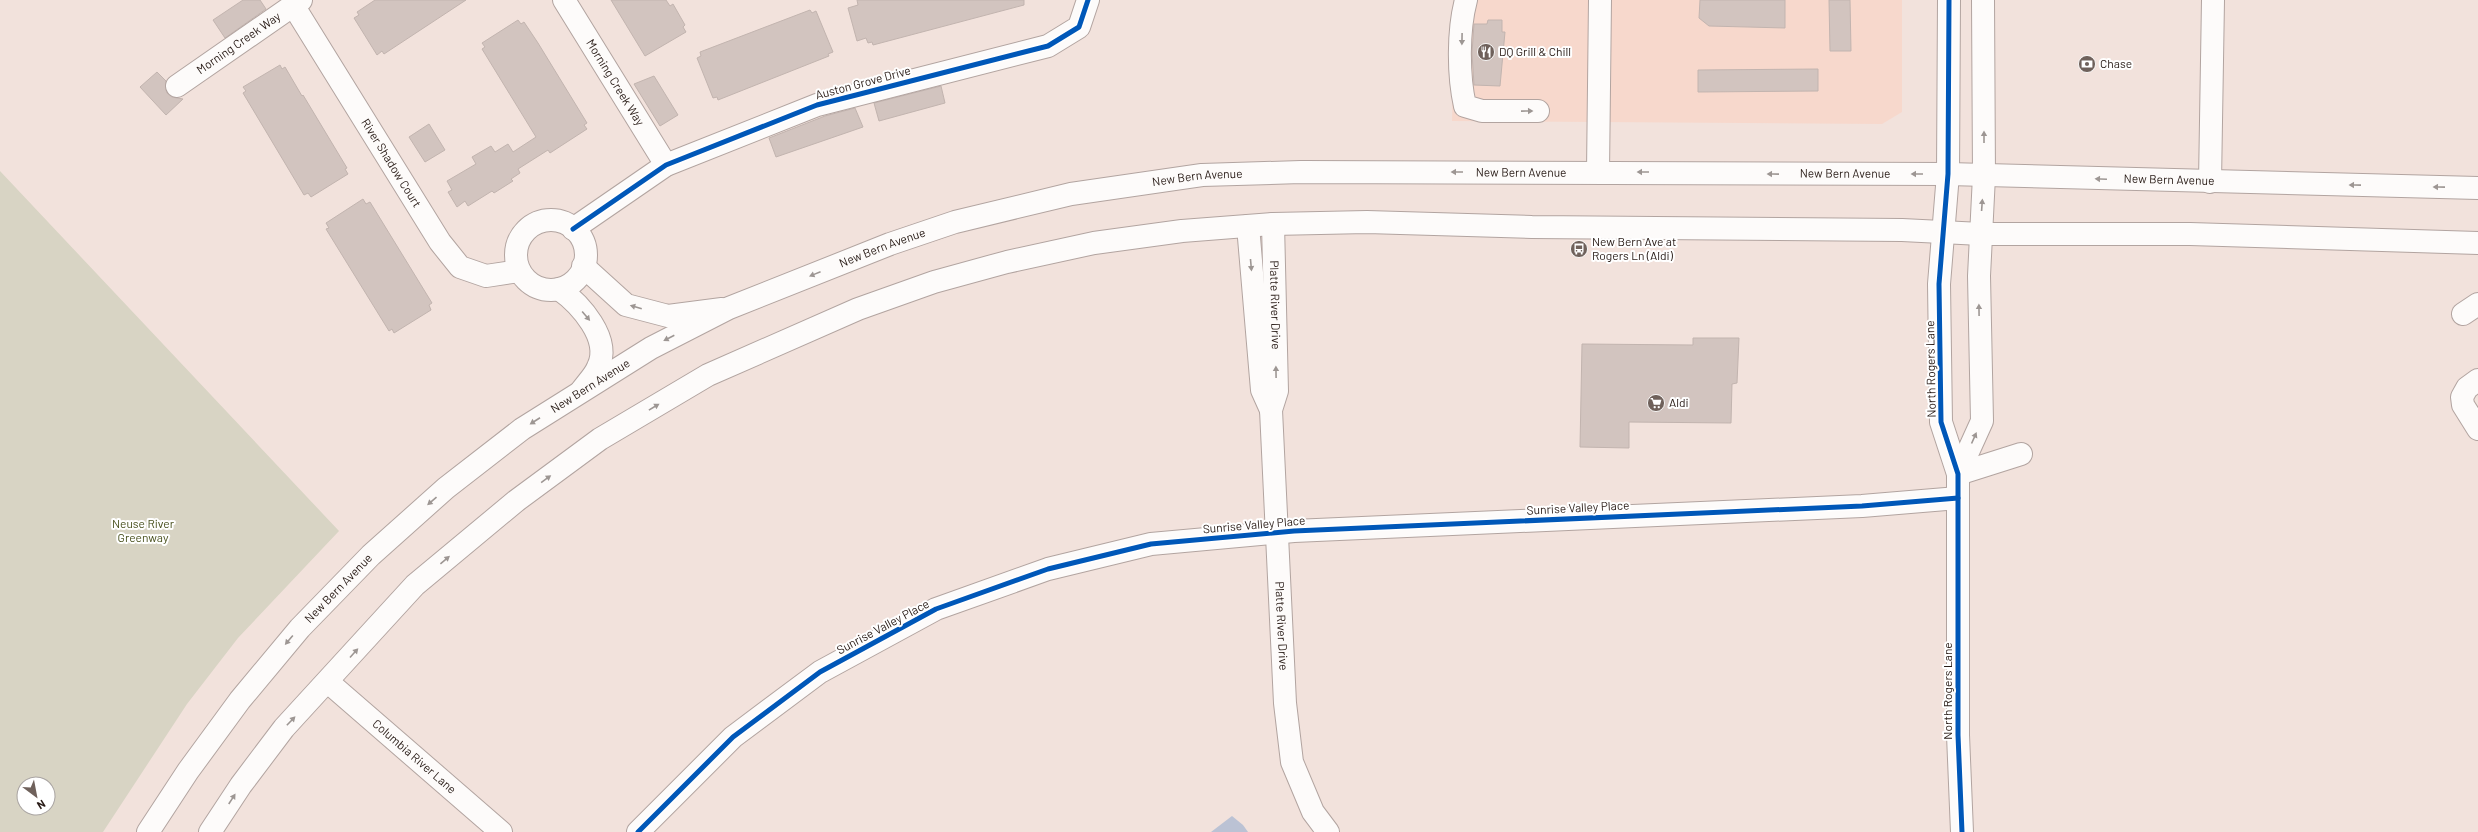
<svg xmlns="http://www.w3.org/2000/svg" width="2478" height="832" font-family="Barlow,sans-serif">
  <rect width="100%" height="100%" fill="#f2e2dc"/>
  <!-- built -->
  <path fill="#f7d8cc" d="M1455 0H1902V112L1882 124 1452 121Z"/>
  <!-- green -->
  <path fill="#d8d4c4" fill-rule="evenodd" d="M0 171 339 531 238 638 187 704 103 832H0ZM24 784H48V808H24Z"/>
  <!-- water -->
  <path fill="#bbc2d4" d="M1232 816 1243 825 1248 832H1211Z"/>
  <!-- building -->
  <g fill="#d2c4bf" stroke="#c2b4af">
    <path d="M243 0H260L266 9 225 38 213 20Z"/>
    <path d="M375 0H466L384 54 382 51 377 55 354 18 359 15 357 12Z"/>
    <path d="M611 0H666L670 6 673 4 685 25 683 27 686 32 645 56Z"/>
    <path d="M857 0H1024V5L873 45 872 42 868 43 866 38 857 41 848 8 858 5Z"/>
    <path d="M1700 0H1785V28L1709 26 1699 18Z"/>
    <path d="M1829 0H1850L1851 51H1830Z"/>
    <path d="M810 10 812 13 816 11 833 52 828 54 829 56 718 100 717 97 713 98 697 58 701 56 700 52Z"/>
    <path d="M518 20 521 24 524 22 538 43 587 123 584 125 587 129 550 153 548 150 518 169 520 173 511 179 513 181 494 193 492 191 468 206 465 201 457 207 448 192 452 190 447 181 476 164 472 157 491 146 495 152 508 144 513 152 536 137 482 49 485 47 482 43Z"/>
    <path d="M1488 20H1502V32H1505L1500 86 1474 85 1472 53 1474 24H1487Z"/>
    <path d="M280 65 282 69 285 67 302 96 303 95 347 168 345 169 348 174 311 197 308 193 304 195 243 93 246 91 243 87Z"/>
    <path d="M1818 69V91L1698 92V70Z"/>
    <path d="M157 72 166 81 167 93 172 97 183 99 166 115 140 87Z"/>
    <path d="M654 76 678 115 660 126 634 84Z"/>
    <path d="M941 86 945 103 879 121 874 103Z"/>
    <path d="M855 108 863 127 776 157 769 138 825 116Z"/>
    <path d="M429 124 445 150 425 162 409 137Z"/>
    <path d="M363 199 366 204 370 202 432 303 429 305 431 310 394 333 392 329 389 331 326 229 329 228 326 223Z"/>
    <path d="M1693 338H1739L1737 383 1732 384 1731 423 1629 422V448L1580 447 1582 344 1693 345Z"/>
  </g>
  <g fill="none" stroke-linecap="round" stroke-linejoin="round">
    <!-- minor casing -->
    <g stroke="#b2a4a0" stroke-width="24">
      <g id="minor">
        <path id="s1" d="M564 0 666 165"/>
        <path d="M1466 0C1458 30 1458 75 1465 106L1482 111H1538"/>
        <path d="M1949 0 1948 174 1939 284 1941 422 1958 474V735L1962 832"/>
        <path id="s2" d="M293 5 440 242 460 267 486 276 519 271"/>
        <path id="s3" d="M177 86 301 0"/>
        <path d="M1598 172 1600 0"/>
        <path d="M2210 182 2213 0"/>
        <circle cx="551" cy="255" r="35"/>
        <path id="s4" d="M1273 224 1277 391 1271 410 1285 703 1292 762 1313 812 1328 832"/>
        <path d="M1248 226 1262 390 1271 410"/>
        <path d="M573 229 666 165 817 105 1048 46 1079 27 1088 0"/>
        <path d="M583 266 626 305 668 316 722 309"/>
        <path d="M559 289C580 304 612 339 598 367 595 375 587 383 582 390"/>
        <path d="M2463 314 2478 304"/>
        <path d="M2478 380 2467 388 2462 397 2463 405 2478 429"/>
        <path d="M1958 474 1982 421 1979 276 1984 176 1983 0"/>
        <path d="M1958 474 2021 454"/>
        <path id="s5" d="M328 682 501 832"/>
        <path d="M638 832 733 737 820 672 936 609 1048 569 1151 544 1294 531 1862 506 1958 498"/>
      </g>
    </g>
    <!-- major casing -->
    <g stroke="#b2a4a0" stroke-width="24">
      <g id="major">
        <path id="s6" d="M148 832 188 771 240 700 300 628 371 555 446 488 522 429 651 348 729 308 890 244 955 222 1071 194 1202 175 1301 172 1948 174 2478 188"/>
        <path d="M210 832 241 785 284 728 415 585 516 501 600 439 708 375 858 309 934 282 1007 262 1094 243 1182 231 1273 224 1367 222 1532 227 1902 230 1981 234H2190L2478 243"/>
      </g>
    </g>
    <!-- minor -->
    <use href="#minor" stroke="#fdfbfa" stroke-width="22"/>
    <!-- major -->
    <use href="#major" stroke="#fdfbfa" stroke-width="22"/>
    <!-- cycleway casing -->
    <g stroke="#fff" stroke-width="8">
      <g id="cycleway">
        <path d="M1949 0 1948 174 1939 284 1941 422 1958 474V735L1962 832"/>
        <path d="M573 229 666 165 817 105 1048 46 1079 27 1088 0"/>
        <path d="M638 832 733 737 820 672 936 609 1048 569 1151 544 1294 531 1862 506 1958 498"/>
      </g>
    </g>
    <!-- cycleway -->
    <use href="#cycleway" stroke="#0057b8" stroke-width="5"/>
  </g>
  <!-- one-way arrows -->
  <defs><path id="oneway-solid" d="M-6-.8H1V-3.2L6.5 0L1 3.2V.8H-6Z"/></defs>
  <g fill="#9d9693">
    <use href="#oneway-solid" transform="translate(1462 39) rotate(91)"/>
    <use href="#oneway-solid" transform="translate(1527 111) rotate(-1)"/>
    <use href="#oneway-solid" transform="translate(1984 137) rotate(-90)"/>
    <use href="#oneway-solid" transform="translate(1457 172) rotate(-180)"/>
    <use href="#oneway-solid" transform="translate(1643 172) rotate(-180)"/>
    <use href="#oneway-solid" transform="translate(1773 174) rotate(-179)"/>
    <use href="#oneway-solid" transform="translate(1917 174) rotate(180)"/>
    <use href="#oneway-solid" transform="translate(2101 179) rotate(-178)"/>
    <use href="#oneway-solid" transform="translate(2355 185) rotate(-179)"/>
    <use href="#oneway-solid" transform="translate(2439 187) rotate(-179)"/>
    <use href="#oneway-solid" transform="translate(1982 205) rotate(-86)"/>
    <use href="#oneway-solid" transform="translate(1251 265) rotate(85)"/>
    <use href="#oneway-solid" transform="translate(815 274) rotate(158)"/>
    <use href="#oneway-solid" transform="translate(636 307) rotate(-164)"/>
    <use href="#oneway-solid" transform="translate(1979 310) rotate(-91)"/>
    <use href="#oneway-solid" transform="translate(586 316) rotate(50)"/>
    <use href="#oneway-solid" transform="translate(669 338) rotate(153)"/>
    <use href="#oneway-solid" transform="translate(1276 372) rotate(-91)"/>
    <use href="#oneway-solid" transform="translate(654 407) rotate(-31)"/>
    <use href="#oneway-solid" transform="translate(535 421) rotate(147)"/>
    <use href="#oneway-solid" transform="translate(1974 438) rotate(-66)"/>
    <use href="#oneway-solid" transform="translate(546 479) rotate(-36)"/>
    <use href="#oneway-solid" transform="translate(432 501) rotate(139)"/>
    <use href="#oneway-solid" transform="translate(445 560) rotate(-40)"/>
    <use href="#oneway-solid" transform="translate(289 640) rotate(130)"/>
    <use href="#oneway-solid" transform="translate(354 653) rotate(-48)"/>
    <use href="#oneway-solid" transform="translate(291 721) rotate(-46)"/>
    <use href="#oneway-solid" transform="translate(232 799) rotate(-57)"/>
  </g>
  <!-- icons -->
  <defs>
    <g id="restaurant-disc" transform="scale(0.9)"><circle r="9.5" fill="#6f615b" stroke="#fff"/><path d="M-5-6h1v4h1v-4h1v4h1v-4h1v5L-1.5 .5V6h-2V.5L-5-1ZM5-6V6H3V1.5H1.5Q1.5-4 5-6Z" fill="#fff"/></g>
    <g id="bank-disc" transform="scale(0.9)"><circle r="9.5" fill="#6f615b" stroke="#fff"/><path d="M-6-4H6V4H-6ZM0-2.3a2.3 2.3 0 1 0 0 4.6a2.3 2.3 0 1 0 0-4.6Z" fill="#fff"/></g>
    <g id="bus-disc" transform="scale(0.9)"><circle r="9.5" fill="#6f615b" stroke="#fff"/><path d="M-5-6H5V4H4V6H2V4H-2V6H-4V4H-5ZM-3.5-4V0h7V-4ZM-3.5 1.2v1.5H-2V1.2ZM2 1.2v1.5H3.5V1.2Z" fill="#fff"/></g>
    <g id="supermarket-disc" transform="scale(0.9)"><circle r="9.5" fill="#6f615b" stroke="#fff"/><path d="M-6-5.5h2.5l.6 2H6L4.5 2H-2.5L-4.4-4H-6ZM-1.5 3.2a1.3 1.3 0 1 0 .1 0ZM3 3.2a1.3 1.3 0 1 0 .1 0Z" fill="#fff"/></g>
  </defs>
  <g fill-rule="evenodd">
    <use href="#restaurant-disc" x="1486" y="52"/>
    <use href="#bank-disc" x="2087" y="64"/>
    <use href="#bus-disc" x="1579" y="249"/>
    <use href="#supermarket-disc" x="1656" y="403"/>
  </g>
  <g text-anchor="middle" stroke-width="4" stroke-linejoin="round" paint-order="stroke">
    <!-- street labels -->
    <g font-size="12" fill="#281b16" stroke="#fff">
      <text dy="4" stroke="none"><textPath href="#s3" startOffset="75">Morning Creek Way</textPath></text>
      <text dy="4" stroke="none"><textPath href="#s1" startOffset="97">Morning Creek Way</textPath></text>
      <text transform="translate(863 83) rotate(-15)" y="4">Auston Grove Drive</text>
      <text dy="4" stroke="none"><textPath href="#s2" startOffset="186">River Shadow Court</textPath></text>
      <text dy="4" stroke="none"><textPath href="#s6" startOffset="1606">New Bern Avenue</textPath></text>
      <text dy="4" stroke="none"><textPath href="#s6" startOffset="1930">New Bern Avenue</textPath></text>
      <text dy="4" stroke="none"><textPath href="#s6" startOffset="1282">New Bern Avenue</textPath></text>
      <text dy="4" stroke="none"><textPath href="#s6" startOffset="2254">New Bern Avenue</textPath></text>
      <text dy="4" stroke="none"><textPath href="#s6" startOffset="958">New Bern Avenue</textPath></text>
      <text dy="4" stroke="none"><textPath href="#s4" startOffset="81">Platte River Drive</textPath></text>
      <text transform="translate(1931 369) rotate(-91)" y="4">North Rogers Lane</text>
      <text dy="4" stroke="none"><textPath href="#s6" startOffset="634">New Bern Avenue</textPath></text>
      <text transform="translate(1578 508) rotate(-3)" y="4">Sunrise Valley Place</text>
      <text transform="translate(1254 525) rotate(-5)" y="4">Sunrise Valley Place</text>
      <text dy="4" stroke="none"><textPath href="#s6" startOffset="310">New Bern Avenue</textPath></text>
      <text dy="4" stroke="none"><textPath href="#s4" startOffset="403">Platte River Drive</textPath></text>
      <text transform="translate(883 627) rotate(-28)" y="4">Sunrise Valley Place</text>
      <text transform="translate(1948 691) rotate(-90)" y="4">North Rogers Lane</text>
      <text dy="4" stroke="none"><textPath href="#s5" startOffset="114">Columbia River Lane</textPath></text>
    </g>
    <!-- poi labels -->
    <g font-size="12" fill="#281b16" stroke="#fff" text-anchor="start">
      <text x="1499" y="56">DQ Grill &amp; Chill</text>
      <text x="2100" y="68">Chase</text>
      <text x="1592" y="246">New Bern Ave at<tspan x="1592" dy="14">Rogers Ln (Aldi)</tspan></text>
      <text x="1669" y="407">Aldi</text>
    </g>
    <!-- park labels -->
    <g font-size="12" fill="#49511e" stroke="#fff">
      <text x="143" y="528">Neuse River<tspan x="143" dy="14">Greenway</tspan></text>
    </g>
  </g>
  <!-- north arrow -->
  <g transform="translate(36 796) rotate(148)"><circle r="19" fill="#ffffff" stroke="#a9a4a2"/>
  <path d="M0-3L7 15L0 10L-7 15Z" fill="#6f615b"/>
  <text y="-6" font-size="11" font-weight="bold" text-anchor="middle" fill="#281b16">N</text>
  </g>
</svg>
